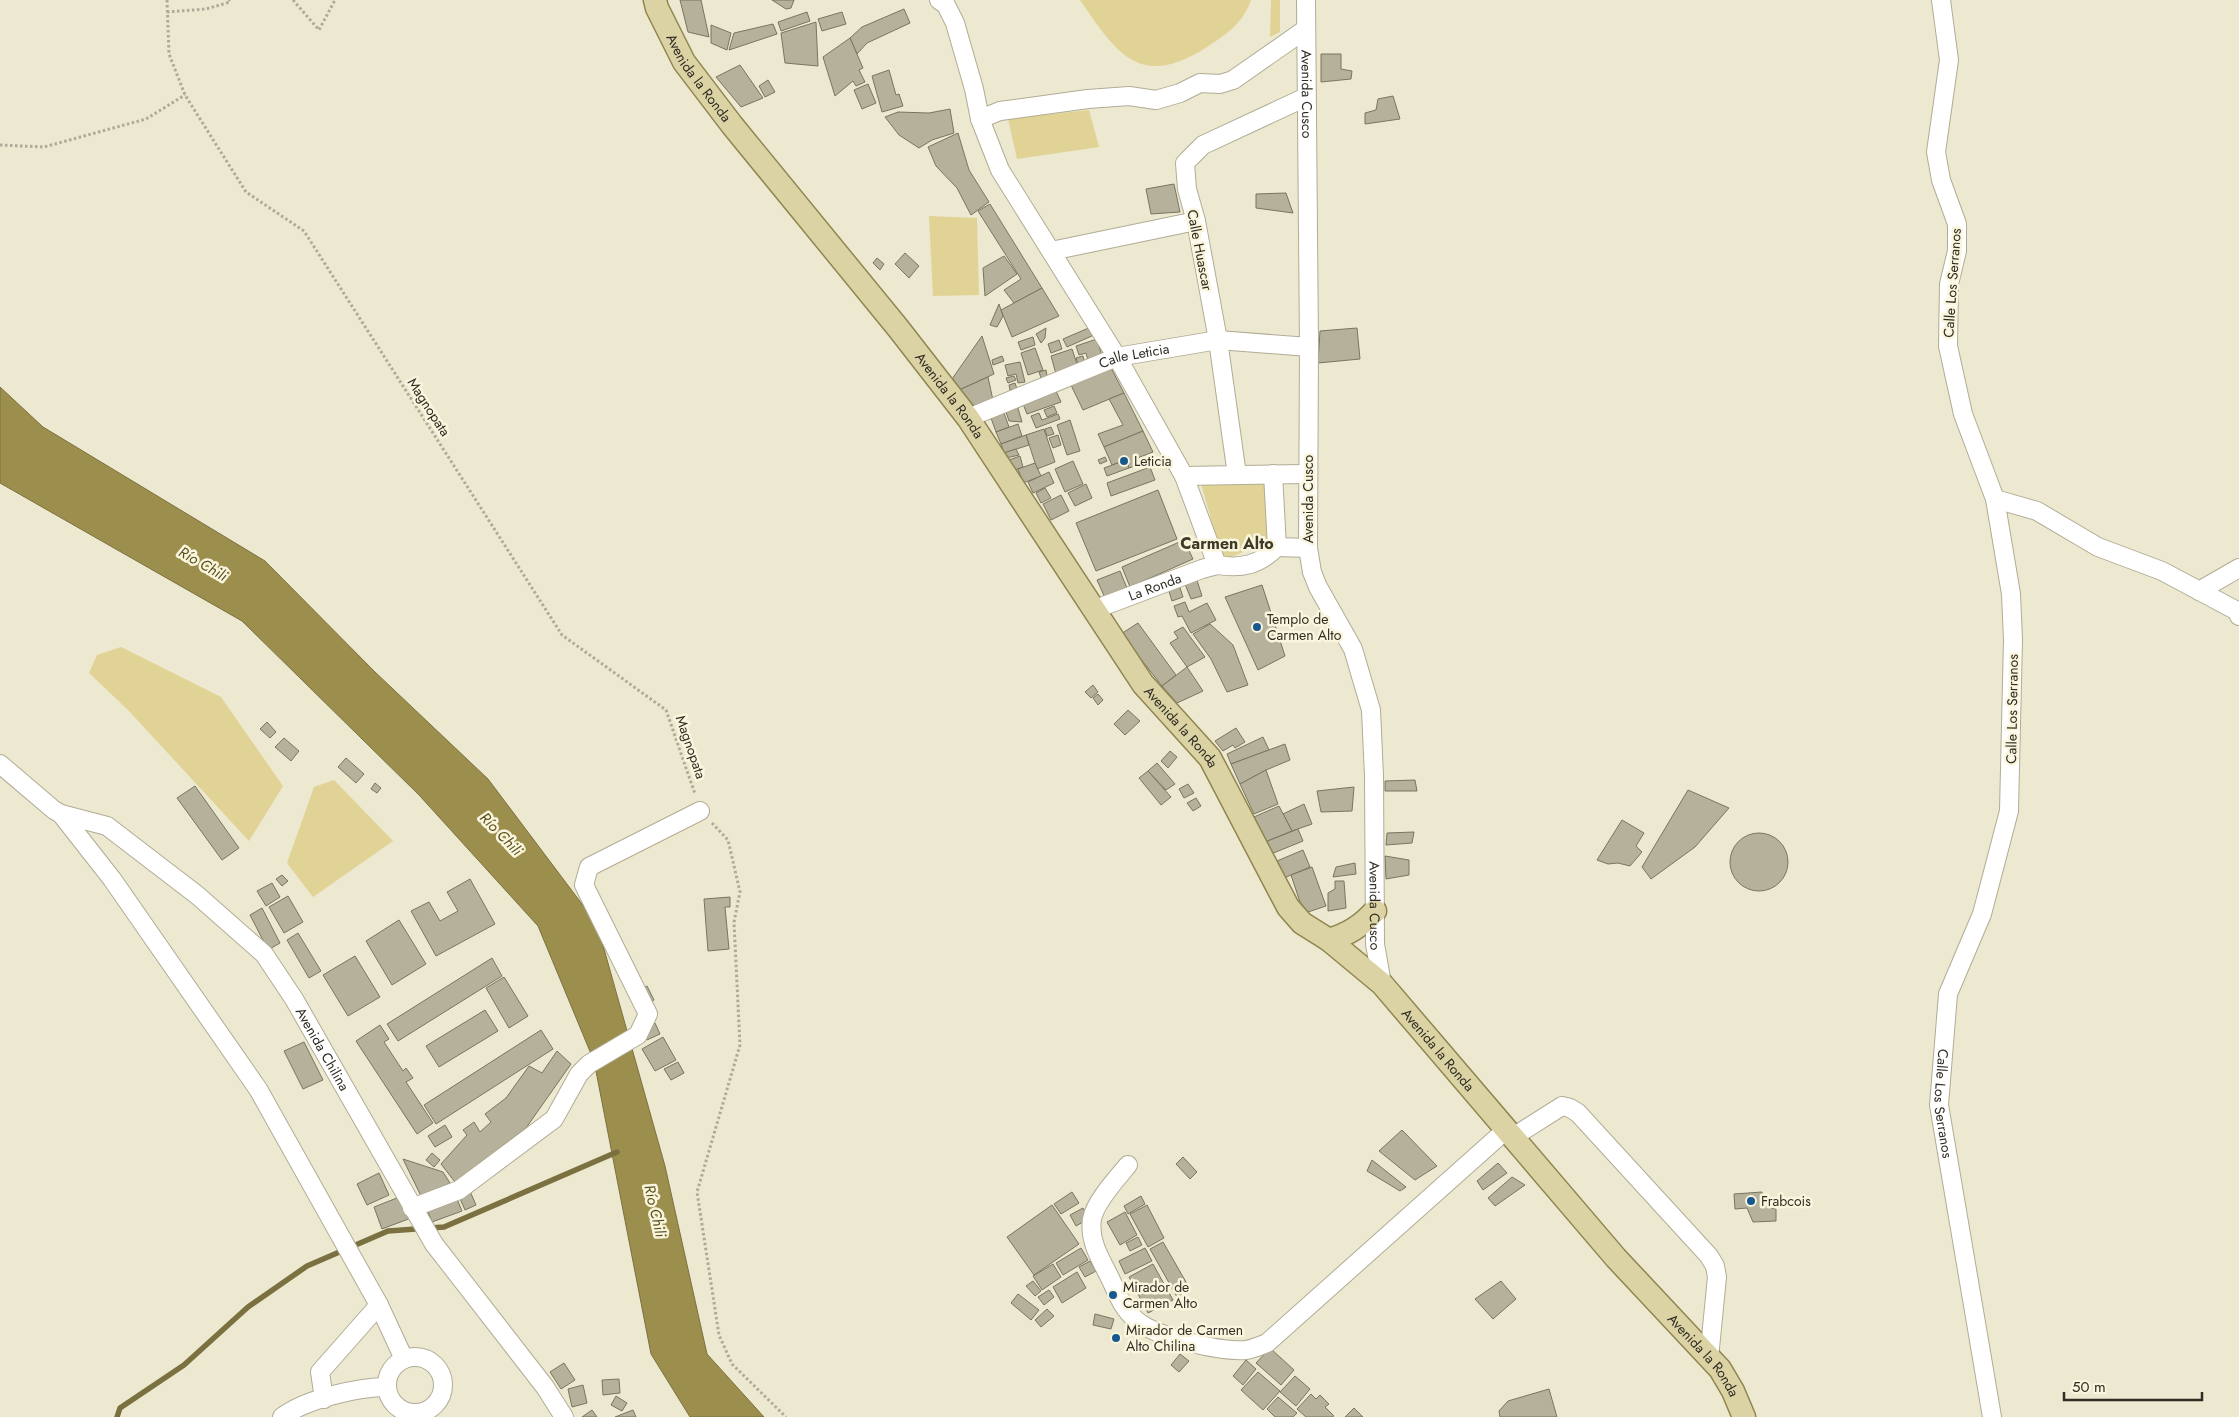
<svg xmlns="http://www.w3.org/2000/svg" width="2239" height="1417" font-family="Jost,sans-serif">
  <rect width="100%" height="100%" fill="#ede8d0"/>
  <!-- green -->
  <g fill="#e0d395">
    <path d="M1080 0H1251C1243 23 1227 34 1207 47 1140 90 1117 54 1080 0Z"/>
    <path d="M1271 0H1280V32L1270 37Z"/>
    <path d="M1089 110 1099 147 1017 159 1008 119Z"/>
    <path d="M929 216 977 218 979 295 933 296Z"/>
    <path d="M1266 478 1268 542 1223 560 1201 484Z"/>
    <path d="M121 647 221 697 283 786 249 841 129 711 89 673 97 655Z"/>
    <path d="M334 780 393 841 313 897 287 863 314 787Z"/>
  </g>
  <!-- water -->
  <path fill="#9c8e4d" stroke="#7b7140" d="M0 387 43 427 265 561 375 672 488 779 597 924 665 1166 707 1354 764 1417H690L651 1354 594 1061 538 926 419 795 242 621 0 483Z"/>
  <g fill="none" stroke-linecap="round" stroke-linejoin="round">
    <!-- stream -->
    <path stroke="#7b7140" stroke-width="5.5" d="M117 1417 120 1408 184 1365 248 1307 307 1266 388 1231 444 1227 617 1152"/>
  </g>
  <!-- building -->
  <g fill="#b5b19a" stroke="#79755f">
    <path d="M680 0H701L709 37 688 32Z"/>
    <path d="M772 0H794L791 8 786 9Z"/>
    <path d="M904 9 910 23 867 43 857 54 850 38 862 27Z"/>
    <path d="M807 12 810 21 781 31 778 22Z"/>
    <path d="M842 12 846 24 822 31 818 19Z"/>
    <path d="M816 22 818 66 785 63 781 33Z"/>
    <path d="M773 24 777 34 729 50 734 33Z"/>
    <path d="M711 25 731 33 727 50 711 43Z"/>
    <path d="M850 38 863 68 859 70 865 82 856 86 853 81 835 96 823 57Z"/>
    <path d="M1321 54H1341V69L1352 71 1351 79 1321 82Z"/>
    <path d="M740 65 763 98 741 107 716 77Z"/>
    <path d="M889 70 896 95 899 94 903 106 882 112 872 76Z"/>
    <path d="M768 80 775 92 765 97 759 86Z"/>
    <path d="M868 84 876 103 862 109 854 90Z"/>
    <path d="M1393 96 1400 119 1365 124V113L1376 110 1378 99Z"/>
    <path d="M950 109 954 133 932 140 919 148 899 135 885 117 898 112 929 113Z"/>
    <path d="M958 133 969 170 989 202 971 215 957 188 936 166 928 147Z"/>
    <path d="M1174 184 1180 212 1151 214 1146 189Z"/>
    <path d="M1286 193 1293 213 1256 208V194Z"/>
    <path d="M990 204 1042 288 1014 303 1004 290 1021 279 978 211Z"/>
    <path d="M905 253 919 266 909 278 895 264Z"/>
    <path d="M1004 256 1017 274 985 296 983 268Z"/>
    <path d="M877 258 884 264 880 270 873 263Z"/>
    <path d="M1042 288 1059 316 1012 337 1001 310Z"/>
    <path d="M999 304 1003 316 997 327 990 325Z"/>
    <path d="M1091 327 1094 335 1067 347 1063 339Z"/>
    <path d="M1046 328 1045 338 1041 343 1036 334Z"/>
    <path d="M1357 328 1360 359 1318 363 1320 331Z"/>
    <path d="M982 336 994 374 957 391 952 379Z"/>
    <path d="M1033 337 1035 345 1021 350 1018 342Z"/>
    <path d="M1097 339 1102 356 1088 360 1086 353 1079 355 1076 346Z"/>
    <path d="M1059 340 1062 349 1051 353 1048 344Z"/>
    <path d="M1035 348 1043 370 1028 375 1021 353Z"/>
    <path d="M1072 349 1078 367 1056 374 1051 356Z"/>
    <path d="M1002 356 1004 361 993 365 992 360Z"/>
    <path d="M1083 356 1085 365 1079 367 1076 358Z"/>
    <path d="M1020 362 1025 382 1018 383 1016 374 1008 376 1005 365Z"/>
    <path d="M1110 366 1124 393 1083 410 1070 383Z"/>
    <path d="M1046 370 1047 376 1041 378 1039 372Z"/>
    <path d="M1014 376 1016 380 1008 383 1006 378Z"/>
    <path d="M988 377 994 405 969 415 957 391Z"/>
    <path d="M1015 383 1017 389 1010 390 1009 385Z"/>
    <path d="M1056 391 1061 402 1027 414 1023 404Z"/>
    <path d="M1124 393 1143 431 1104 447 1098 434 1123 425 1109 399Z"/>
    <path d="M1017 405 1022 422 1009 421 1005 409Z"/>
    <path d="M1054 406 1057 413 1047 417 1044 410Z"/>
    <path d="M1004 413 1009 427 996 432 991 418Z"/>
    <path d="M1039 413 1042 420 1058 414 1060 419 1036 428 1031 416Z"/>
    <path d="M1070 420 1080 451 1067 455 1057 425Z"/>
    <path d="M1018 424 1022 436 1001 444 996 432Z"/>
    <path d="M1051 427 1054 434 1047 436 1045 429Z"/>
    <path d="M1044 429 1055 462 1037 469 1026 435Z"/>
    <path d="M1143 431 1153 452 1135 459 1138 465 1129 468 1126 460 1112 465 1104 447Z"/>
    <path d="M1026 435 1029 445 1004 453 1001 444Z"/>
    <path d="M1058 435 1061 445 1053 448 1049 438Z"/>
    <path d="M1016 449 1019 455 1006 458 1004 453Z"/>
    <path d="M1020 456 1023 467 1010 472 1006 461Z"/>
    <path d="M1105 457 1107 461 1100 464 1098 460Z"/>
    <path d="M1126 460 1129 468 1107 476 1104 468Z"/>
    <path d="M1073 461 1083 484 1065 492 1055 469Z"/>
    <path d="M1035 463 1041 476 1023 483 1018 469Z"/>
    <path d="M1150 467 1155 480 1111 496 1107 483Z"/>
    <path d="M1049 472 1054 483 1033 493 1028 482Z"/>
    <path d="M1086 484 1092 498 1075 506 1068 493Z"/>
    <path d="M1045 488 1051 498 1041 503 1036 493Z"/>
    <path d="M1158 490 1177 539 1096 571 1076 523Z"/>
    <path d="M1061 495 1069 511 1051 520 1043 504Z"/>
    <path d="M1184 540 1193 559 1130 587 1122 567Z"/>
    <path d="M1120 571 1127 588 1105 598 1097 580Z"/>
    <path d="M1195 574 1202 596 1191 599 1183 579Z"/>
    <path d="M1178 582 1183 597 1172 601 1167 585Z"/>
    <path d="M1262 585 1285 656 1258 670 1225 597Z"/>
    <path d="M1185 602 1189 612 1207 603 1216 620 1191 633 1182 616 1178 617 1174 606Z"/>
    <path d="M1138 623 1176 675 1162 686 1121 634Z"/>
    <path d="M1210 624 1233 645 1248 685 1227 692 1211 659 1193 634Z"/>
    <path d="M1183 627 1205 657 1187 667 1170 643 1178 638 1174 632Z"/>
    <path d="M1187 667 1203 691 1177 703 1162 686Z"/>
    <path d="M1093 685 1098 692 1091 698 1085 692Z"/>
    <path d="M1098 694 1103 700 1098 705 1093 698Z"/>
    <path d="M1128 710 1140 721 1125 735 1114 724Z"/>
    <path d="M267 722 276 732 270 738 260 729Z"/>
    <path d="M1236 728 1245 742 1235 748 1233 745 1223 751 1215 741Z"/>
    <path d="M1263 737 1269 750 1231 764 1227 754Z"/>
    <path d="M284 738 299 751 291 761 275 747Z"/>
    <path d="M1285 744 1290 760 1266 770 1240 784 1231 764Z"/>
    <path d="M1170 751 1177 757 1168 768 1161 761Z"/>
    <path d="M346 758 364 774 356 783 338 767Z"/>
    <path d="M1157 763 1175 784 1166 790 1148 771Z"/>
    <path d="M1266 770 1278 804 1254 814 1240 784Z"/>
    <path d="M1148 771 1171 797 1161 805 1139 778Z"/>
    <path d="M1415 780 1417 791H1385V781Z"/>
    <path d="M375 783 381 788 377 793 371 789Z"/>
    <path d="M1188 784 1194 793 1184 798 1179 789Z"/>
    <path d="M195 786 239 848 222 860 177 798Z"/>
    <path d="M1354 787 1352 811 1321 812 1317 791Z"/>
    <path d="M1688 790 1729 808 1695 847 1651 879 1642 867Z"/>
    <path d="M1196 798 1201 806 1193 811 1187 803Z"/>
    <path d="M1304 804 1312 824 1292 831 1283 814Z"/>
    <path d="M1279 806 1292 831 1265 842 1254 817Z"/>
    <path d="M1622 820 1644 833 1636 846 1642 852 1630 866 1618 863 1608 864 1597 860Z"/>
    <path d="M1298 829 1303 841 1271 854 1265 842Z"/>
    <path d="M1414 832 1412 843 1386 845 1387 833Z"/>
    <circle cx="1759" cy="862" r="29"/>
    <path d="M1303 850 1310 867 1284 878 1277 861Z"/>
    <path d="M1385 856 1409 860V875L1386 879Z"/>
    <path d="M1355 863 1356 874 1333 877 1336 867Z"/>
    <path d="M1312 867 1326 906 1308 912 1300 902 1291 875Z"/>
    <path d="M282 875 288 881 282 886 276 879Z"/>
    <path d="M470 879 495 924 436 956 411 911 429 902 440 921 458 911 447 892Z"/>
    <path d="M1335 881H1344L1346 908 1328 911V893L1335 889Z"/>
    <path d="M272 883 280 897 266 906 257 891Z"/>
    <path d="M288 896 303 922 284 933 269 907Z"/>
    <path d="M730 897V907H725L729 949 708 951 704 899Z"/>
    <path d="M262 908 280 943 268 950 250 915Z"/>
    <path d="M399 920 426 964 392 985 366 941Z"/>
    <path d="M298 933 321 971 309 978 287 940Z"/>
    <path d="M355 956 380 997 348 1016 323 975Z"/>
    <path d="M492 958 502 976 398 1041 387 1024Z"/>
    <path d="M504 977 528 1016 509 1028 486 988Z"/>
    <path d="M647 986 654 1000 644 1004 638 990Z"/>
    <path d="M485 1010 498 1031 439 1067 426 1046Z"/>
    <path d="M655 1023 660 1034 647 1040 642 1029Z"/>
    <path d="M380 1025 389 1039 384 1042 403 1071 406 1068 413 1078 406 1082 433 1123 417 1134 356 1041Z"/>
    <path d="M541 1030 553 1049 436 1124 424 1105Z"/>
    <path d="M663 1037 676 1060 655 1071 642 1049Z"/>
    <path d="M304 1042 323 1080 303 1089 284 1051Z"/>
    <path d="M557 1051 571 1064 526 1128 455 1182 441 1164 467 1135 463 1130 474 1122 480 1132 491 1122 485 1114 506 1098 529 1066 542 1073Z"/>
    <path d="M678 1062 684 1073 671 1080 664 1069Z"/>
    <path d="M445 1125 452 1137 435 1147 428 1136Z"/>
    <path d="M1402 1130 1437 1166 1415 1180 1379 1151Z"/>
    <path d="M432 1153 440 1160 434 1167 426 1160Z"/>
    <path d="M1183 1157 1197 1172 1190 1179 1176 1164Z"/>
    <path d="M403 1159 443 1172 450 1183 421 1196Z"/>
    <path d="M1372 1160 1406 1187 1400 1191 1367 1171Z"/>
    <path d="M1498 1163 1507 1173 1483 1190 1477 1181Z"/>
    <path d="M379 1173 389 1195 367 1205 357 1184Z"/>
    <path d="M1512 1177 1525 1185 1495 1206 1488 1198Z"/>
    <path d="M469 1189 476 1205 465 1210 458 1194Z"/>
    <path d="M1072 1192 1079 1203 1061 1214 1054 1204Z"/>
    <path d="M1762 1192 1763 1206 1776 1209V1221L1753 1222 1747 1208 1735 1209 1734 1194Z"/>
    <path d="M402 1196 411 1218 382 1229 374 1207Z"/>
    <path d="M1141 1196 1145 1204 1128 1214 1124 1206Z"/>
    <path d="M457 1199 462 1211 432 1222 427 1209Z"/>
    <path d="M1052 1205 1079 1244 1034 1275 1007 1237Z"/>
    <path d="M1147 1205 1164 1238 1148 1247 1130 1214Z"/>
    <path d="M1083 1208 1088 1219 1076 1226 1070 1215Z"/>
    <path d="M1125 1212 1137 1235 1120 1245 1107 1222Z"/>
    <path d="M1138 1237 1142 1245 1130 1251 1126 1243Z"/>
    <path d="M1163 1242 1190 1289 1177 1297 1150 1249Z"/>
    <path d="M1081 1248 1088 1260 1063 1275 1056 1263Z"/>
    <path d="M1145 1248 1152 1261 1125 1274 1119 1261Z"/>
    <path d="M1090 1261 1096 1271 1085 1277 1079 1267Z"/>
    <path d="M1053 1264 1061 1277 1042 1290 1033 1276Z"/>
    <path d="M1153 1264 1173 1300 1148 1313 1129 1277Z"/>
    <path d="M1077 1272 1086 1288 1062 1303 1053 1287Z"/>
    <path d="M1033 1281 1041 1291 1035 1296 1026 1286Z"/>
    <path d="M1501 1281 1516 1299 1493 1319 1475 1299Z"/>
    <path d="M1049 1290 1054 1297 1044 1305 1038 1297Z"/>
    <path d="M1018 1294 1039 1310 1031 1320 1011 1303Z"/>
    <path d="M1047 1309 1054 1316 1041 1327 1035 1320Z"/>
    <path d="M1095 1314 1114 1319 1111 1329 1093 1325Z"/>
    <path d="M1270 1348 1294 1370 1281 1385 1256 1363Z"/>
    <path d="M1180 1354 1189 1361 1179 1372 1171 1365Z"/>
    <path d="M1246 1360 1256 1369 1243 1385 1233 1376Z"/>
    <path d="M564 1363 575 1380 561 1389 550 1372Z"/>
    <path d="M1258 1372 1280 1391 1263 1410 1241 1390Z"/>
    <path d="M1295 1376 1310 1389 1296 1406 1280 1392Z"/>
    <path d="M619 1379 620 1393 603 1395 602 1380Z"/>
    <path d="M583 1385 587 1403 572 1407 568 1389Z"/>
    <path d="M1549 1389 1557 1417H1500L1499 1411 1508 1401Z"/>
    <path d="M1311 1394 1316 1399 1320 1395 1329 1404 1325 1407 1334 1416 1332 1417H1306L1297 1409Z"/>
    <path d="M616 1396 627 1403 622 1411 611 1405Z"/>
    <path d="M1278 1397 1297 1413 1293 1417H1275L1267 1409Z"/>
    <path d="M1354 1408 1363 1417H1345Z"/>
    <path d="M592 1410 597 1417H582Z"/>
    <path d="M633 1410 636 1417H615Z"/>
  </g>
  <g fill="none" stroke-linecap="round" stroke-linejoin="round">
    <!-- minor casing -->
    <g stroke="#b1ac95" stroke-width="20">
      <g id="minor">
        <path d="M939 0 946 5 955 23 974 89 980 119 1000 170 1117 357 1184 476 1217 565C1242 569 1259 565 1277 547L1273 474"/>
        <path id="s1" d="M1306 0 1309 347 1308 548 1312 572 1318 587 1353 649 1371 710 1374 776 1375 944 1382 984"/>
        <path id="s2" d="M1941 0 1949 60 1936 152 1941 180 1957 224V251L1949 284 1948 346 1963 414 1995 499 2011 594 2013 640 2009 811 1982 914 1948 994 1939 1105 1992 1417"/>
        <path d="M980 119 1000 111 1088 99 1129 96 1156 100 1180 93 1200 83 1220 84 1233 80 1306 29"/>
        <path d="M1051 251 1196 221"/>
        <path id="s3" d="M968 418 1117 357 1218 340 1309 347"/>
        <path d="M1237 475 1218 340 1196 221 1187 189 1185 163 1203 145 1306 97"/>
        <path d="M1184 476 1307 474"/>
        <path d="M1995 499 2037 511 2098 547 2162 571 2237 611 2239 616"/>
        <path d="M1277 547 1308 548"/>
        <path d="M2199 591 2239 568"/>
        <path id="s4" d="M1093 610 1202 569 1217 565"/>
        <path id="s5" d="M0 764 54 810 61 814 107 826 197 895 264 954 294 999 434 1244 545 1387 564 1417"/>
        <path d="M61 814 112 879 258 1089 379 1305 404 1359"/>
        <path d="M1513 1137 1562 1106 1570 1108 1578 1113 1709 1256 1715 1266 1717 1277 1709 1358"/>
        <path d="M1128 1165C1117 1178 1095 1202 1092 1219 1089 1238 1098 1255 1107 1272 1117 1291 1120 1306 1136 1320 1155 1337 1221 1352 1246 1350 1253 1349 1260 1346 1267 1343L1507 1129"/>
        <path d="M412 1208 459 1190 554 1119 579 1074 589 1064 638 1035 648 1014 584 885 589 867 700 811"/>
        <circle cx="415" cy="1385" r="28"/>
        <path d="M324 1399 320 1372 379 1305"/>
        <path d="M282 1417C306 1399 358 1387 387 1387"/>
      </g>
    </g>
    <!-- major casing -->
    <g stroke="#908550" stroke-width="25">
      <g id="major">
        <path id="s6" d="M655 0 657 8 684 62 732 125 898 328 968 418 1143 684 1210 758 1288 907 1302 923 1329 940 1382 984 1616 1258 1720 1369 1733 1391 1744 1417"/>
        <path d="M1329 940C1349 934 1361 926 1375 911"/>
      </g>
    </g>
    <!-- path -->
    <g stroke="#aeaa97" stroke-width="3" stroke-dasharray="2.5 2.5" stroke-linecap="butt">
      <path d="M167 0 169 54 185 95 246 192 304 231 562 635 666 710 695 794"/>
      <path d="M293 0 319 30 335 0"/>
      <path d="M167 12 206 9 230 2 229 0"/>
      <path d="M0 145 44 147 146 119 185 95"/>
      <path d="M712 823 728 840 740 892 734 922 740 1045 697 1192 719 1335 732 1364 786 1417"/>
    </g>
    <!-- minor -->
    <use href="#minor" stroke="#fff" stroke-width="18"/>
    <!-- major -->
    <use href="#major" stroke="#dcd3a5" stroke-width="22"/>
  </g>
  <!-- markers -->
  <g fill="#17598f" stroke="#faf5dd" stroke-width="2">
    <circle cx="1124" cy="461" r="5"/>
    <circle cx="1257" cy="627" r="5"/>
    <circle cx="1751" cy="1201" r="5"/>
    <circle cx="1113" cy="1295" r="5"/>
    <circle cx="1116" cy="1338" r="5"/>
  </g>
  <g text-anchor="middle" stroke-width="5" stroke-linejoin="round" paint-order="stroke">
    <!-- street labels -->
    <g font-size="14" fill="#2e2c23" stroke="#faf5dd">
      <text dy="5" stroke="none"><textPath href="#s6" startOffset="90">Avenida la Ronda</textPath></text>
      <text dy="5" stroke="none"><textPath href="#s1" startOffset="94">Avenida Cusco</textPath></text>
      <text transform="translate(1200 250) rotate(79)" y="5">Calle Huascar</text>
      <text transform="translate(1952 283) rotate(-86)" y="5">Calle Los Serranos</text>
      <text dy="5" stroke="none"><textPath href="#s3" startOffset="178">Calle Leticia</textPath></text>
      <text dy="5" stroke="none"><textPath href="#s6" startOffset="495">Avenida la Ronda</textPath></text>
      <text transform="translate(429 407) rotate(57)" y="5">Magnopata</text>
      <text transform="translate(1308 499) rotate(-90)" y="5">Avenida Cusco</text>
      <text dy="5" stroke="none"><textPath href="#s4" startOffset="66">La Ronda</textPath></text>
      <text transform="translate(2012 709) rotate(-89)" y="5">Calle Los Serranos</text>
      <text dy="5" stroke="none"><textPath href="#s6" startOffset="900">Avenida la Ronda</textPath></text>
      <text transform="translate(691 747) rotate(71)" y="5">Magnopata</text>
      <text dy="5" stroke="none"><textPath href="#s1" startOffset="919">Avenida Cusco</textPath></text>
      <text dy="5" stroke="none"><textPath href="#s5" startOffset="441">Avenida Chilina</textPath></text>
      <text dy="5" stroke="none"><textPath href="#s6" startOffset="1319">Avenida la Ronda</textPath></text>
      <text dy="5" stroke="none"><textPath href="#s2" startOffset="1129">Calle Los Serranos</textPath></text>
      <text dy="5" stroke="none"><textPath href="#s6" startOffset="1724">Avenida la Ronda</textPath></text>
    </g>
    <!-- poi labels -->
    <g font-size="14" fill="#2e2c23" stroke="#faf5dd" text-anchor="start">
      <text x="1134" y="466">Leticia</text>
      <text x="1267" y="624">Templo de<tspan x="1267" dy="16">Carmen Alto</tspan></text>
      <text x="1761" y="1206">Frabcois</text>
      <text x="1123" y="1292">Mirador de<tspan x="1123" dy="16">Carmen Alto</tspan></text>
      <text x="1126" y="1335">Mirador de Carmen<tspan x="1126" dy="16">Alto Chilina</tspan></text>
    </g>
    <!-- water labels -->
    <g font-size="15" font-style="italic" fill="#5b511f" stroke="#faf5dd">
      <text transform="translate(203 564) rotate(30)" y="5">Río Chili</text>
      <text transform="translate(501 834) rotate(46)" y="5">Río Chili</text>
      <text transform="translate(655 1211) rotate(77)" y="5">Río Chili</text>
    </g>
    <!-- quarter labels -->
    <g font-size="16" font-weight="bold" fill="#3e3a27" stroke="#faf5dd">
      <text x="1227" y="549">Carmen Alto</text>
    </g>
  </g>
  <!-- scale -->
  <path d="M2064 1392v8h138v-8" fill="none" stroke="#2e2c23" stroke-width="2.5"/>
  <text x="2072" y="1392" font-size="15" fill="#2e2c23" stroke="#faf5dd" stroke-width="4" paint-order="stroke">50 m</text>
</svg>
